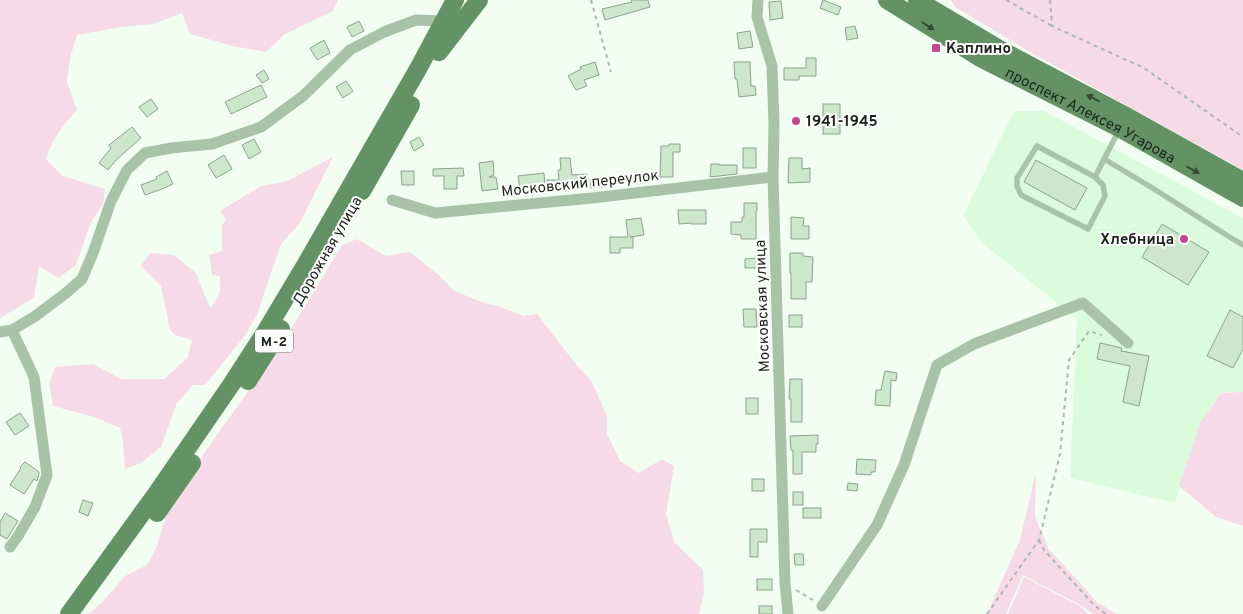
<svg xmlns="http://www.w3.org/2000/svg" width="1243" height="614" font-family="Overpass,sans-serif">
  <rect width="100%" height="100%" fill="#f3fef3"/>
  <!-- built -->
  <path fill="#dbfcdc" d="M1014 111H1044L1243 218V392L1221 393 1200 423 1175 503 1070 478 1077 319 982 243 963 216Z"/>
  <!-- green -->
  <g fill="#f7dae7">
    <path d="M0 0H338L333 11 285 34 266 52 233 46 190 34 182 13 153 24 121 27 77 35 70 58 67 82 77 110C63 125 52 139 46 159L63 176 105 189 103 204 91 222 76 265 58 278 39 266 34 298 0 318Z"/>
    <path d="M951 0H1243V170L1030 52 955 7Z"/>
    <path d="M333 157 300 223 281 244 257 315 244 337 205 385H193L177 403 161 447 141 463 125 469 123 442 120 428 94 417 53 406 49 384 55 367 93 364 121 379H164L188 357 192 340 175 335 170 330 161 286 141 266 150 253 174 255 196 273 210 308 220 293V276L212 275 209 255 222 251V226L226 219 220 211 261 186 287 181Z"/>
    <path d="M357 239 386 256 410 252 441 277 454 291 482 302 500 307 524 316 537 314 575 363 592 382 607 416V434L620 461 639 473 662 459 674 466 666 514 674 542 703 570 704 592 699 614H89L104 600 125 576 147 565 157 546 168 508 206 450 284 341 342 245Z"/>
    <path d="M1243 392V526L1216 517 1179 486 1200 423 1221 393Z"/>
    <path d="M1036 472 1035 517 1049 549 1098 603 1117 614H1093L1082 606 1023 575 1006 614H987L1020 540Z"/>
    <path d="M1024 577 1080 606 1088 614H1008Z"/>
  </g>
  <!-- building -->
  <g fill="#cde7cd" stroke="#8aa38b">
    <path d="M631 0H648L650 7 605 20 602 9 632 2Z"/>
    <path d="M823 0 841 7 838 15 820 8Z"/>
    <path d="M781 1 783 18 770 20 769 2Z"/>
    <path d="M359 21 364 31 352 37 347 27Z"/>
    <path d="M855 26 858 38 847 40 845 28Z"/>
    <path d="M750 31 753 47 739 49 737 33Z"/>
    <path d="M324 40 330 53 317 60 310 48Z"/>
    <path d="M806 58H816V76H799V80H784V68H806Z"/>
    <path d="M595 62 599 75 584 80 587 86 576 90 568 76 581 69 580 67Z"/>
    <path d="M734 62H750L751 86H755L756 95 739 97 737 79H735Z"/>
    <path d="M264 70 269 79 262 83 256 75Z"/>
    <path d="M346 81 353 91 343 98 336 87Z"/>
    <path d="M261 85 267 97 231 114 225 102Z"/>
    <path d="M151 99 158 109 147 117 139 107Z"/>
    <rect x="823" y="104" width="17" height="30"/>
    <path d="M132 127 141 138 116 160 108 170 99 163 111 148 109 145Z"/>
    <path d="M419 137 424 145 414 151 410 142Z"/>
    <path d="M254 139 261 152 249 159 242 145Z"/>
    <path d="M669 144H680V152H673V177H660L661 146H669Z"/>
    <rect x="743" y="148" width="13" height="20"/>
    <path d="M224 155 232 169 216 178 208 165Z"/>
    <path d="M560 158H570L572 175 587 174V182L573 183V186L547 188V180H559L558 170H561Z"/>
    <path d="M789 158H802V169L810 168V182L788 183Z"/>
    <path d="M1036 160 1087 188 1075 210 1024 182Z"/>
    <path d="M493 161 494 175 489 177H496L498 189 482 191 479 163Z"/>
    <path d="M711 164H719V165H737V174L710 177Z"/>
    <path d="M463 168 464 176H457V189H444V176H433V169Z"/>
    <path d="M167 171 173 184 162 189 145 195 141 185 157 179 156 177Z"/>
    <path d="M401 171H414V185H402Z"/>
    <path d="M544 173 545 187 520 189 518 176Z"/>
    <path d="M601 179 602 187 591 188 590 180Z"/>
    <path d="M744 203H757V211H756V239H741V235L731 234V222H742V217H744Z"/>
    <path d="M678 210H706V224H691V223L679 224Z"/>
    <path d="M791 217 804 218 803 226H809V239H791Z"/>
    <path d="M641 218 644 235 630 237H633V248H620V253H610V237H628L626 220Z"/>
    <path d="M1162 224 1209 252 1188 285 1142 257Z"/>
    <path d="M790 253H803V256L813 257 812 282H806V299H791V273H790Z"/>
    <path d="M758 258V268H745V259Z"/>
    <path d="M743 309H756L757 327H744Z"/>
    <path d="M1230 310 1243 317V349L1233 368 1207 356Z"/>
    <rect x="789" y="315" width="13" height="12"/>
    <path d="M1100 343 1122 348 1121 351 1149 356 1139 406 1123 402 1130 366 1097 359Z"/>
    <path d="M885 371 897 373 896 381 891 380 890 406 875 405 876 390H881Z"/>
    <path d="M790 379H802V422H791V399H789Z"/>
    <rect x="746" y="398" width="12" height="16"/>
    <path d="M20 413 29 426 15 435 6 422Z"/>
    <path d="M818 435V444H816V452H802V474H793V450H791L790 436Z"/>
    <path d="M857 459 876 460 875 472H871V475L856 474Z"/>
    <path d="M25 462 39 472V474L37 481 34 479 24 494 10 485 21 468 20 467Z"/>
    <rect x="752" y="479" width="12" height="12"/>
    <path d="M848 483 858 484 857 491 847 490Z"/>
    <rect x="793" y="492" width="10" height="13"/>
    <path d="M83 500 93 503 88 516 79 512Z"/>
    <rect x="803" y="508" width="18" height="10"/>
    <path d="M5 513 18 521 7 539 0 535V522Z"/>
    <path d="M750 529H767V542H758V557H750Z"/>
    <path d="M794 554H803L804 565H795Z"/>
    <rect x="757" y="579" width="15" height="11"/>
    <rect x="759" y="606" width="13" height="8"/>
  </g>
  <g fill="none" stroke-linecap="round" stroke-linejoin="round">
    <!-- path -->
    <g stroke="#abb6ac" stroke-width="2" stroke-dasharray="4 4" stroke-linecap="butt">
      <path d="M591 0 611 72"/>
      <path d="M1006 0 1052 26"/>
      <path d="M1050 0 1052 26 1144 68 1243 137"/>
      <path d="M1039 540 1044 550 1094 605 1106 614"/>
      <path d="M796 590 813 600"/>
      <path d="M987 614 1039 540 1060 454 1069 360 1089 331 1102 335"/>
    </g>
    <!-- lane -->
    <g stroke="#a9c3a9" stroke-width="5.5">
      <path d="M1037 146 1095 177 1103 185 1105 196 1088 229 1021 195 1017 186V178Z"/>
      <path d="M1104 159 1154 189 1228 236 1243 245"/>
      <path d="M1095 177 1119 130"/>
    </g>
    <!-- street -->
    <g stroke="#a9c3a9" stroke-width="11">
      <path d="M758 0 757 17 772 66 774 125 773 177 785 583 788 614"/>
      <path d="M392 200 435 213 592 198 773 177"/>
      <path d="M0 332 12 330 34 317 66 293 82 279 93 253 111 201 127 170 145 153 171 148 212 144 261 127 303 96 350 50 384 32 416 20 443 21"/>
      <path d="M10 547 18 536 35 507 47 475 34 377 12 330"/>
      <path d="M822 606 877 525 904 465 937 365 974 344 1083 303 1128 343"/>
    </g>
    <!-- primary -->
    <g stroke="#639365" stroke-width="18">
      <path id="s1" d="M887 0 982 59 1119 128 1243 198"/>
      <path d="M917 0 1001 50 1126 116 1243 181"/>
      <path d="M439 52 479 0"/>
      <path d="M362 191 411 105"/>
      <path d="M248 381 281 329"/>
      <path d="M157 513 192 463"/>
      <path d="M69 614 156 494 233 382 264 334 307 262 418 69 455 0"/>
    </g>
  </g>
  <!-- one-way arrows -->
  <defs><path id="oneway-solid" d="M-6-.8H1V-3.2L6.5 0L1 3.2V.8H-6Z" transform="scale(1.25)"/></defs>
  <g fill="#344c36">
    <use href="#oneway-solid" transform="translate(928 26) rotate(32)"/>
    <use href="#oneway-solid" transform="translate(1093 98) rotate(-152)"/>
    <use href="#oneway-solid" transform="translate(1193 170) rotate(29)"/>
  </g>
  <!-- markers -->
  <g fill="#c6458e" stroke="#fff" stroke-width="2">
    <rect x="931" y="43" width="10" height="10" rx="2.5"/>
    <circle cx="796" cy="121" r="5"/>
    <circle cx="1184" cy="239" r="5"/>
  </g>
  <g text-anchor="middle" stroke-width="4" stroke-linejoin="round" paint-order="stroke">
    <!-- shield labels -->
    <rect fill="#fff" stroke="#5f6660" stroke-width="1" x="255" y="329.5" width="38" height="23" rx="4"/>
    <g font-size="14" font-weight="bold" fill="#1b251c">
      <text x="274" y="346">М-2</text>
    </g>
    <!-- poi labels -->
    <g font-size="15" font-weight="bold" fill="#1b251c" stroke="#fff" text-anchor="start">
      <text x="946" y="53">Каплино</text>
      <text x="806" y="126">1941-1945</text>
      <text x="1174" y="244" text-anchor="end">Хлебница</text>
    </g>
    <!-- street labels -->
    <g font-size="15" fill="#1b251c" stroke="#fff">
      <text dy="5" stroke="none"><textPath href="#s1" startOffset="234">проспект Алексея Угарова</textPath></text>
      <text transform="translate(580 183) rotate(-6)" y="5">Московский переулок</text>
      <text transform="translate(327 251) rotate(-60)" y="5">Дорожная улица</text>
      <text transform="translate(762 306) rotate(-92)" y="5">Московская улица</text>
    </g>
  </g>
</svg>
